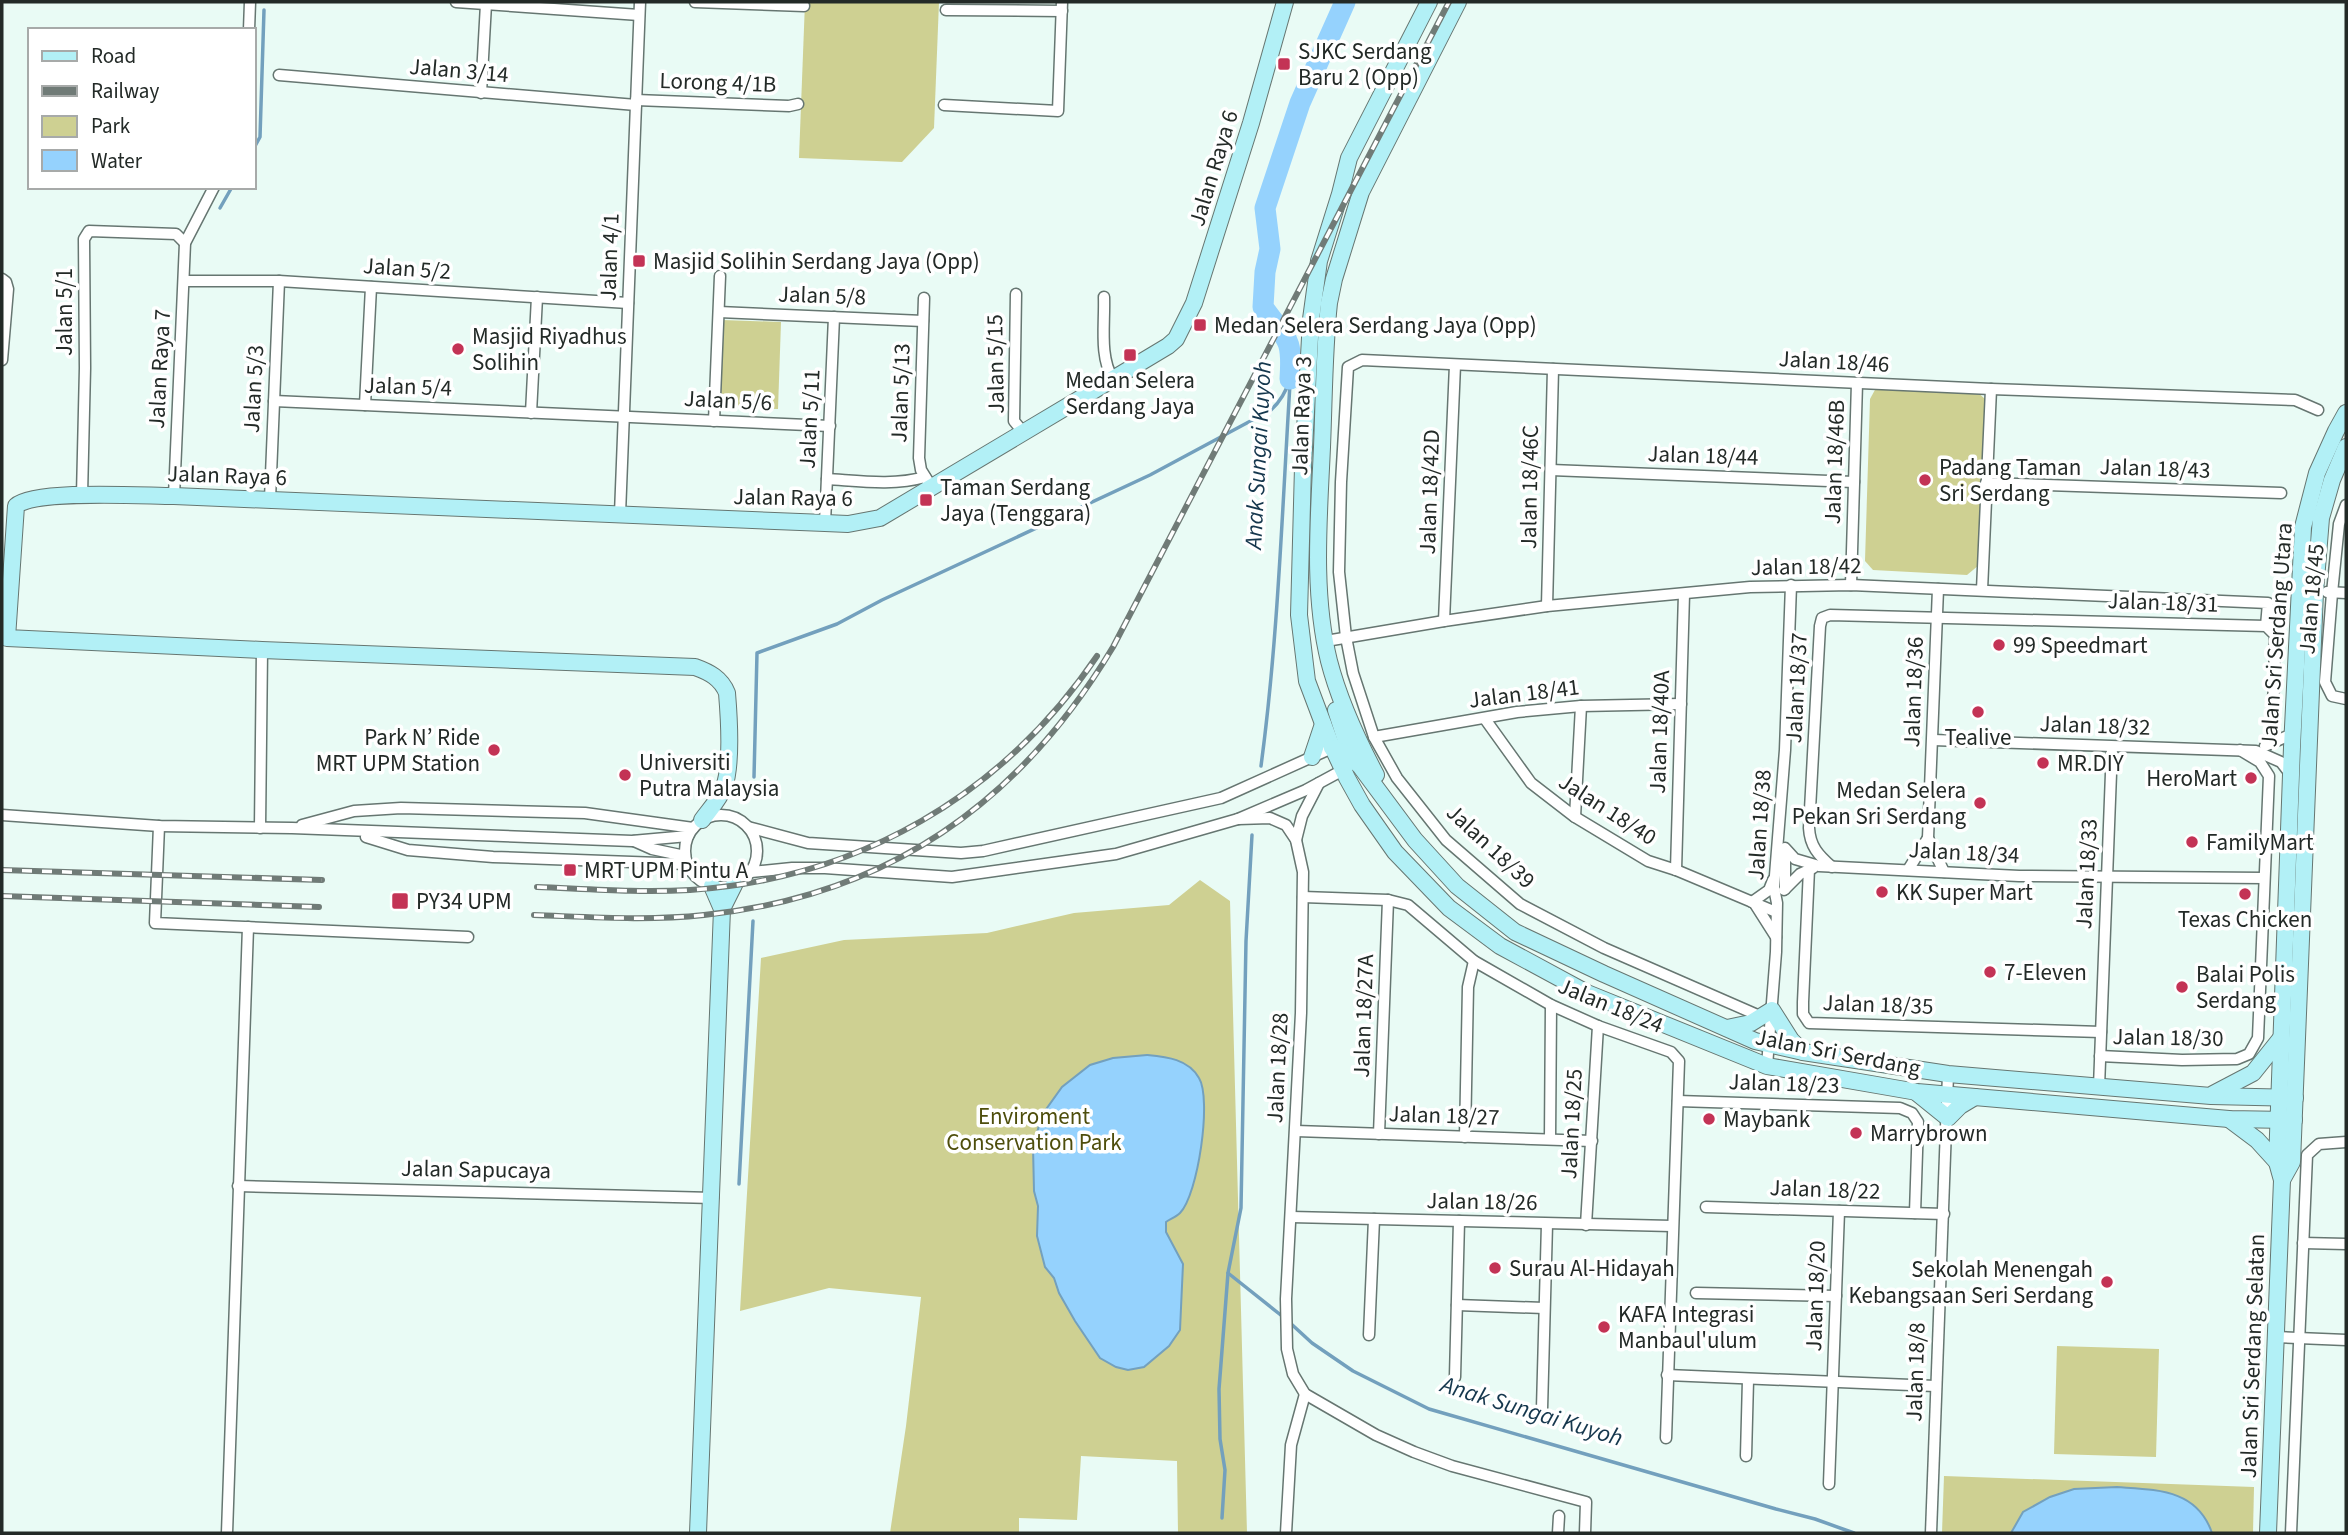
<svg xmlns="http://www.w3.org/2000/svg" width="2348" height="1535" font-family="'Source Sans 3',sans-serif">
  <rect width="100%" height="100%" fill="#e9fbf5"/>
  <!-- green -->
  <g fill="#ced092">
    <path d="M805 2H939L934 128 902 162 799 158Z"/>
    <path d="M722 320 781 322 778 409 719 407Z"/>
    <path d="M1876 388 1976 391 1985 399 1979 565 1967 575 1873 570 1865 561 1870 399Z"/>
    <path d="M1200 880 1230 901 1247 1533H1178L1177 1461 1081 1456 1077 1520 1019 1518V1533H890L906 1426 921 1297 829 1288 740 1311 761 958 844 940 987 933 1074 913 1169 905Z"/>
    <path d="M2057 1346 2159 1349 2156 1457 2054 1454Z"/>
    <path d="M1944 1476 2254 1487 2253 1533H1942Z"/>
  </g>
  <!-- water -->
  <g fill="#95d2fd" stroke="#73a0bd" stroke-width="2">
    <path d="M1147 1055C1167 1057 1188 1059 1199 1078 1212 1099 1198 1195 1180 1213 1176 1217 1170 1219 1166 1222V1232L1183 1264 1180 1330 1169 1346 1144 1367 1128 1370 1116 1367 1100 1358 1075 1321 1059 1293 1054 1278 1045 1267 1037 1236 1038 1206 1034 1191 1033 1147 1042 1115 1062 1087 1090 1065 1113 1058Z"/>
    <path d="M2117 1487C2157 1490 2197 1489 2212 1533H2011L2023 1512 2050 1497 2074 1489Z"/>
  </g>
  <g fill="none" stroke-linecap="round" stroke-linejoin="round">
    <!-- stream -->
    <g stroke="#73a0bd" stroke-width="3.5">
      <path d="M254 148 260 137 264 10"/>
      <path d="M220 208 232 187"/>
      <path d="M1261 766C1278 640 1282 512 1290 384"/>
      <path d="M754 777 757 653 837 624 882 600 1150 475 1271 410C1281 401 1286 392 1290 379"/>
      <path d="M739 1184 753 921"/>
      <path d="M1228 1273 1282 1316"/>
      <path d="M1288 1321 1312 1343 1353 1371 1429 1409 1776 1509 1815 1519 1854 1533"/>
      <path d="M1222 1518 1225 1470 1220 1439 1219 1389 1228 1273 1241 1208 1246 941 1252 835"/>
    </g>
    <!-- river -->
    <path stroke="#95d2fd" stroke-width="21" d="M1290 379C1293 335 1286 340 1263 307L1265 272 1270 249 1265 208 1300 103 1345 2"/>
    <!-- street casing -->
    <g stroke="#667671" stroke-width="13">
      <g id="street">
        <path d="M456 2 639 15"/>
        <path d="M695 2 804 6"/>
        <path d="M946 10 1062 11"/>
        <path d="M249 30 250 2"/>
        <path d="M279 75 636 105"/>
        <path d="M481 93 486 4"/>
        <path d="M636 100 789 106 798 104"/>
        <path d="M944 105 1058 111 1062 2"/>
        <path d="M2 279 6 282 8 289 2 360"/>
        <path d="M184 281H279L628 303"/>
        <path d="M1016 294 1014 421 1023 432"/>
        <path d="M1104 297C1105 324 1099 356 1113 379"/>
        <path d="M924 298 919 458 921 470 931 486"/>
        <path d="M719 312 923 321"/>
        <path d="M274 401 830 426"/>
        <path d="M365 405 371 287"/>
        <path d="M531 413 537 297"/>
        <path d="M714 421 720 276"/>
        <path d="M1551 470 1854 482"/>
        <path d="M827 479C860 481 893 486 925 477"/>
        <path d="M1986 483 2281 493"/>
        <path d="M82 495 85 368 84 239 89 231 176 234 185 243"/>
        <path d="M174 496 185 243 214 187"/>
        <path d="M270 499 279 281"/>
        <path d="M2346 505 2339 524 2332 593 2325 682 2332 696 2346 699"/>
        <path d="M620 514 640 2"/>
        <path d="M825 523 834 317"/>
        <path d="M1851 585 1857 383"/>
        <path d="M1938 589 1928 838 1944 872"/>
        <path d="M1982 590 1991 389"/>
        <path d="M2327 592 2346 593"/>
        <path d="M1547 606 1553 369"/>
        <path d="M1444 621 1455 365"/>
        <path d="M1326 641 1444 621 1547 606 1750 587 1851 585 2268 603 2266 626"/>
        <path d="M1485 719 1531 783 1575 817 1648 861 1676 870 1776 912"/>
        <path d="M1374 737 1517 712 1581 706 1681 704"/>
        <path d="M1933 740 2256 751 2281 762 2291 775"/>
        <path d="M2265 746 2292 734"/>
        <circle cx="721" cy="851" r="36"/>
        <path d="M2 815 159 826 292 828 632 841 688 836"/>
        <path d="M1575 817 1581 706"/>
        <path d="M1238 819 1270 818 1286 825 1296 840 1303 872 1301 1013 1286 1299 1287 1349 1293 1374 1305 1394 1376 1435 1414 1452 1452 1466 1586 1502 1585 1533"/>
        <path d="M302 825 354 811 401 808 585 813 693 828"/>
        <path d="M159 826 155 923 468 937"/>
        <path d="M748 827 808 843 961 853 983 851 1221 798 1332 748"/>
        <path d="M260 828 262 650"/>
        <path d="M366 837 408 850 493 857 687 864"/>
        <path d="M1296 840 1302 816 1319 783"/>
        <path d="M634 841 652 849 685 856"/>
        <path d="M1785 848 1795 859 1819 866 2019 876 2264 878"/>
        <path d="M1785 850V889"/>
        <path d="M1832 867C1818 855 1810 846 1809 828L1820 626 1822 618 1830 615 2266 626 2275 635 2274 688 2269 744"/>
        <path d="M1809 869 1803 1002V1014L1809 1023 2101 1032"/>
        <path d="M1676 870 1684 594"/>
        <path d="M1908 870 1928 838"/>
        <path d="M751 872 792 868H825L952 877 1116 854 1238 819 1306 790 1343 770"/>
        <path d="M1784 890 1800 874 1813 868"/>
        <path d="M1303 897 1388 900 1408 905 1474 961 1551 1005 1598 1026 1671 1052 1679 1061 1666 1438"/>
        <path d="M1752 902 1769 890 1773 880"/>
        <path d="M1755 904 1776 937"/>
        <path d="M1762 1017 1604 948 1520 904 1446 840 1397 778 1374 737 1353 673 1346 637 1339 572 1341 482 1348 367 1362 360 1991 389 2295 400 2318 410"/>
        <path d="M2100 1056 2182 1060 2237 1059 2249 1054 2258 1038 2269 776 2260 762 2240 750"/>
        <path d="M1767 1066 1776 952 1777 903 1774 888 1785 750 1791 585"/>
        <path d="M2099 1087 2112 747"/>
        <path d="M1678 1101 1900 1108 1912 1113 1918 1122 1915 1213"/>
        <path d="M1296 1131 1592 1141"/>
        <path d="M1379 1134 1388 900"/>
        <path d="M1465 1137 1468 987 1474 961"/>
        <path d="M1550 1139 1551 1005"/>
        <path d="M238 1186 713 1198"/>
        <path d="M1706 1207 1944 1214"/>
        <path d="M1291 1217 1672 1226"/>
        <path d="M1586 1225 1598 1026"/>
        <path d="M2303 1243 2346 1244"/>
        <path d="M1696 1293 1836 1296"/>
        <path d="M1457 1305 1544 1308"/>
        <path d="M1369 1335 1374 1219"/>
        <path d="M2275 1337 2346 1340"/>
        <path d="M1667 1375 1935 1386"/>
        <path d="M1455 1377 1459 1221"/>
        <path d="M1542 1409 1547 1224"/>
        <path d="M1746 1456 1748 1380"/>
        <path d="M1829 1484 1839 1211"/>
        <path d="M227 1533 248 927"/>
        <path d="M1286 1533 1291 1445 1305 1394"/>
        <path d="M1558 1533 1559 1516"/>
        <path d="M1931 1533 1948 1074"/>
        <path d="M2291 1533 2307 1155 2319 1144 2346 1142"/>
      </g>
    </g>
    <!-- secondary casing -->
    <g stroke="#667671" stroke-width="18">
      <g id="secondary">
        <path d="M1429 2 1349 158 1340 194 1319 261 1311 319 1303 467 1299 615 1307 681 1330 742 1347 778 1362 805 1395 852 1449 908 1500 946 1587 993 1767 1066 1917 1092 2229 1119 2294 1120"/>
        <path d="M1336 710 1347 744 1348 763"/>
        <path d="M1332 748 1348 754 1360 766 1415 840 1457 886 1515 932 1604 974 1755 1041 1803 1052 1948 1074 2211 1096 2295 1098"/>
        <path d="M1312 757 1323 724"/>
        <path d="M1376 775C1357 739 1339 700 1329 661 1312 592 1319 517 1322 447 1324 399 1324 350 1329 303L1334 279 1361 192 1458 2"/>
        <path d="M702 820C710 809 719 800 724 787 732 765 729 717 727 693 721 678 709 672 695 667L262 650 7 638 16 506C35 489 144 496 174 496L825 523 848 524 880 518 1113 379 1168 346 1176 339 1194 303 1251 123 1285 2"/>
        <path d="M712 886 722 909"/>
        <path d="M1727 1028 1751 1023 1772 1010 1791 1040 1803 1052"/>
        <path d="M1917 1093 1948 1118 1960 1106 1975 1097"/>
        <path d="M2213 1094 2253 1073 2281 1038"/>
        <path d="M2229 1119 2257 1140 2277 1162"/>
        <path d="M2282 1180 2292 1162 2315 592 2321 518 2332 480 2346 447"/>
        <path d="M698 1533 722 909 734 885"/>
        <path d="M2268 1533 2282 1180 2277 1162 2292 747 2303 527 2317 473 2336 431 2346 413"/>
      </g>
    </g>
    <!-- street -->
    <use href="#street" stroke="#fff" stroke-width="10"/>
    <!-- secondary -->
    <use href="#secondary" stroke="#b2f0f6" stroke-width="16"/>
    <!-- rail casing -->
    <g stroke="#707b77" stroke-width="6">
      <g id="rail">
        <path d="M2 870 322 880"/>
        <path d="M537 887C588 889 639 893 690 890 858 879 1003 795 1097 656"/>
        <path d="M2 896 319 907"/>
        <path d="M534 915C591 917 647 921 704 915 887 896 1019 804 1113 647L1449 2"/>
      </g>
    </g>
    <!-- rail -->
    <use href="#rail" stroke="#fff" stroke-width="3.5" stroke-dasharray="10" stroke-linecap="butt"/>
  </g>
  <!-- markers -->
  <g fill="#c33355" stroke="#fff" stroke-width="2.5">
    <rect x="1277" y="57" width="14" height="14" rx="3.5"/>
    <rect x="632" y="254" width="14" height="14" rx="3.5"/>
    <rect x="1193" y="318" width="14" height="14" rx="3.5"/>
    <circle cx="458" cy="349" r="7"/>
    <rect x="1123" y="348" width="14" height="14" rx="3.5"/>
    <circle cx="1925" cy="480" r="7"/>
    <rect x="919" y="493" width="14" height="14" rx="3.5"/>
    <circle cx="1999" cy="645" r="7"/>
    <circle cx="1978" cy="712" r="7"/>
    <circle cx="494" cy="750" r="7"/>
    <circle cx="2043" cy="763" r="7"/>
    <circle cx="625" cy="775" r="7"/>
    <circle cx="2251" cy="778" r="7"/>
    <circle cx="1980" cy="803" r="7"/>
    <circle cx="2192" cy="842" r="7"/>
    <rect x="563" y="863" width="14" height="14" rx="3.5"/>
    <circle cx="1882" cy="892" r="7"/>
    <circle cx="2245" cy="894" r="7"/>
    <rect x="391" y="892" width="18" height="18" rx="3.5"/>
    <circle cx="1990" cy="972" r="7"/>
    <circle cx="2182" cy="987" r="7"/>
    <circle cx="1709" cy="1119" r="7"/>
    <circle cx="1856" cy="1133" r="7"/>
    <circle cx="1495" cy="1268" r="7"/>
    <circle cx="2107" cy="1282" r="7"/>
    <circle cx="1604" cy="1327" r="7"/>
  </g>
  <g text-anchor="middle" stroke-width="7" stroke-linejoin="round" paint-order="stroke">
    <!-- poi labels -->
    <g font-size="23" fill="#232a27" stroke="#fff" text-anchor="start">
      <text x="1298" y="59">SJKC Serdang<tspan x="1298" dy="26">Baru 2 (Opp)</tspan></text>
      <text x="653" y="269">Masjid Solihin Serdang Jaya (Opp)</text>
      <text x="1214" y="333">Medan Selera Serdang Jaya (Opp)</text>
      <text x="472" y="344">Masjid Riyadhus<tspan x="472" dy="26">Solihin</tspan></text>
      <text x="1130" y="388" text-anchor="middle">Medan Selera<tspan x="1130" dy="26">Serdang Jaya</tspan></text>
      <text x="1939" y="475">Padang Taman<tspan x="1939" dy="26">Sri Serdang</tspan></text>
      <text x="940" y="495">Taman Serdang<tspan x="940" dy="26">Jaya (Tenggara)</tspan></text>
      <text x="2013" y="653">99 Speedmart</text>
      <text x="480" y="745" text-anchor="end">Park N’ Ride<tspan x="480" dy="26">MRT UPM Station</tspan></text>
      <text x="1978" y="745" text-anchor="middle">Tealive</text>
      <text x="639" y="770">Universiti<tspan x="639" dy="26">Putra Malaysia</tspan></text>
      <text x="2057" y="771">MR.DIY</text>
      <text x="2237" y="786" text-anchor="end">HeroMart</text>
      <text x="1966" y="798" text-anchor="end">Medan Selera<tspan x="1966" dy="26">Pekan Sri Serdang</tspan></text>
      <text x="2206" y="850">FamilyMart</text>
      <text x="584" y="878">MRT UPM Pintu A</text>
      <text x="1896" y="900">KK Super Mart</text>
      <text x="416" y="909">PY34 UPM</text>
      <text x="2245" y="927" text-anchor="middle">Texas Chicken</text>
      <text x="2004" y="980">7-Eleven</text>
      <text x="2196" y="982">Balai Polis<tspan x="2196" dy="26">Serdang</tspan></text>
      <text x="1723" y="1127">Maybank</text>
      <text x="1870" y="1141">Marrybrown</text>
      <text x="1509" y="1276">Surau Al-Hidayah</text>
      <text x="2093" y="1277" text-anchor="end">Sekolah Menengah<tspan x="2093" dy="26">Kebangsaan Seri Serdang</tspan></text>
      <text x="1618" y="1322">KAFA Integrasi<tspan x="1618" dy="26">Manbaul'ulum</tspan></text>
    </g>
    <!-- street labels -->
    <g font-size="23" fill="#232a27" stroke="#fff">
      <text transform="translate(459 70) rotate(5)" y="8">Jalan 3/14</text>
      <text transform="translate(718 82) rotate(2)" y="8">Lorong 4/1B</text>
      <text transform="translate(1213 168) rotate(-73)" y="8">Jalan Raya 6</text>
      <text transform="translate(609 257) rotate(-88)" y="8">Jalan 4/1</text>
      <text transform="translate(407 268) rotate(4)" y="8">Jalan 5/2</text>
      <text transform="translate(822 295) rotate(2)" y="8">Jalan 5/8</text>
      <text transform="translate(64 312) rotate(-90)" y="8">Jalan 5/1</text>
      <text transform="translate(1834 361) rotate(3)" y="8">Jalan 18/46</text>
      <text transform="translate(995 364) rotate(-91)" y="8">Jalan 5/15</text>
      <text transform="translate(159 369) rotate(-87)" y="8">Jalan Raya 7</text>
      <text transform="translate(408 386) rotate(2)" y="8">Jalan 5/4</text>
      <text transform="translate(253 389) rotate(-87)" y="8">Jalan 5/3</text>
      <text transform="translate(900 393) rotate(-88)" y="8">Jalan 5/13</text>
      <text transform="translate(728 400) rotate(3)" y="8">Jalan 5/6</text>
      <text transform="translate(1301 416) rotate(-88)" y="8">Jalan Raya 3</text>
      <text transform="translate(809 419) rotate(-87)" y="8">Jalan 5/11</text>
      <text transform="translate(1703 455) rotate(2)" y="8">Jalan 18/44</text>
      <text transform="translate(1834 462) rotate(-88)" y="8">Jalan 18/46B</text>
      <text transform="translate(2155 468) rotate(2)" y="8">Jalan 18/43</text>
      <text transform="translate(227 475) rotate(2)" y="8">Jalan Raya 6</text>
      <text transform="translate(1529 487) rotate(-89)" y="8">Jalan 18/46C</text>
      <text transform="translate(1429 492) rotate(-88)" y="8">Jalan 18/42D</text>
      <text transform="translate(793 497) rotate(1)" y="8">Jalan Raya 6</text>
      <text transform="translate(1806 566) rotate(-1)" y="8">Jalan 18/42</text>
      <text transform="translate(2311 599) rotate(-85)" y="8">Jalan 18/45</text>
      <text transform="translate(2163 602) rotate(2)" y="8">Jalan 18/31</text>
      <text transform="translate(2276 635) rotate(-86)" y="8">Jalan Sri Serdang Utara</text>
      <text transform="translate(1796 688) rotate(-87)" y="8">Jalan 18/37</text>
      <text transform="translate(1913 692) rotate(-88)" y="8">Jalan 18/36</text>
      <text transform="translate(1524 693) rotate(-7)" y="8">Jalan 18/41</text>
      <text transform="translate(2095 725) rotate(2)" y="8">Jalan 18/32</text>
      <text transform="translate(1659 732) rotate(-88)" y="8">Jalan 18/40A</text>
      <text transform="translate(1608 809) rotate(33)" y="8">Jalan 18/40</text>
      <text transform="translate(1759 825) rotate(-86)" y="8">Jalan 18/38</text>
      <text transform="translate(1491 846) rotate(43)" y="8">Jalan 18/39</text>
      <text transform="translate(1964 852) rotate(3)" y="8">Jalan 18/34</text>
      <text transform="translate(2086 874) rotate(-87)" y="8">Jalan 18/33</text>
      <text transform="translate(1878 1004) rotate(2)" y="8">Jalan 18/35</text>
      <text transform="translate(1611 1005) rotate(22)" y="8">Jalan 18/24</text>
      <text transform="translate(1363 1016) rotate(-88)" y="8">Jalan 18/27A</text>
      <text transform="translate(2168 1037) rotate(1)" y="8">Jalan 18/30</text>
      <text transform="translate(1838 1052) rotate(11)" y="8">Jalan Sri Serdang</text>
      <text transform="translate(1277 1068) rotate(-87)" y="8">Jalan 18/28</text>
      <text transform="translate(1784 1083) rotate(2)" y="8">Jalan 18/23</text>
      <text transform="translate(1444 1115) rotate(2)" y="8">Jalan 18/27</text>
      <text transform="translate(1571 1124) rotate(-87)" y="8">Jalan 18/25</text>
      <text transform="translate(476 1169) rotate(1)" y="8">Jalan Sapucaya</text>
      <text transform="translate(1825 1189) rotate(2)" y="8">Jalan 18/22</text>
      <text transform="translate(1482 1201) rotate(1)" y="8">Jalan 18/26</text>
      <text transform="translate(1815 1296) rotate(-88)" y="8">Jalan 18/20</text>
      <text transform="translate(2252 1356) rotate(-88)" y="8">Jalan Sri Serdang Selatan</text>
      <text transform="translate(1915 1372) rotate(-88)" y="8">Jalan 18/8</text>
    </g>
    <!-- park labels -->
    <g font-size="23" fill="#4e4e0c" stroke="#fff">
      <text x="1034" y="1124">Enviroment<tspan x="1034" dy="26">Conservation Park</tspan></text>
    </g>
    <!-- water labels -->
    <g font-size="24" font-style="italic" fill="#15374d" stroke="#fff">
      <text transform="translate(1258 455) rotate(-87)" y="8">Anak Sungai Kuyoh</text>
      <text transform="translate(1532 1411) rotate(17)" y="8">Anak Sungai Kuyoh</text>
    </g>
  </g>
  <!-- border -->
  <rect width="2348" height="1535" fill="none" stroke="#232a27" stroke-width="7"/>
  <!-- legend -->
  <rect x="28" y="28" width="228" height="161" fill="#ffffff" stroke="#a7aaa9" stroke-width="2"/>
  <rect x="42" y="51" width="35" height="10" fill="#b2f0f6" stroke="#a7aaa9" stroke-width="2"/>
  <text x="91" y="63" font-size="21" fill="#232a27">Road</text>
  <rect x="42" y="86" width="35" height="10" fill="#707b77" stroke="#a7aaa9" stroke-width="2"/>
  <text x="91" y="98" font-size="21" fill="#232a27">Railway</text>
  <rect x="42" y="116" width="35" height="21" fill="#ced092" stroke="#a7aaa9" stroke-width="2"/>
  <text x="91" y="133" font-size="21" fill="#232a27">Park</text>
  <rect x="42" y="150" width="35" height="21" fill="#95d2fd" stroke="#a7aaa9" stroke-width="2"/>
  <text x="91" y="168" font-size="21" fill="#232a27">Water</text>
</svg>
